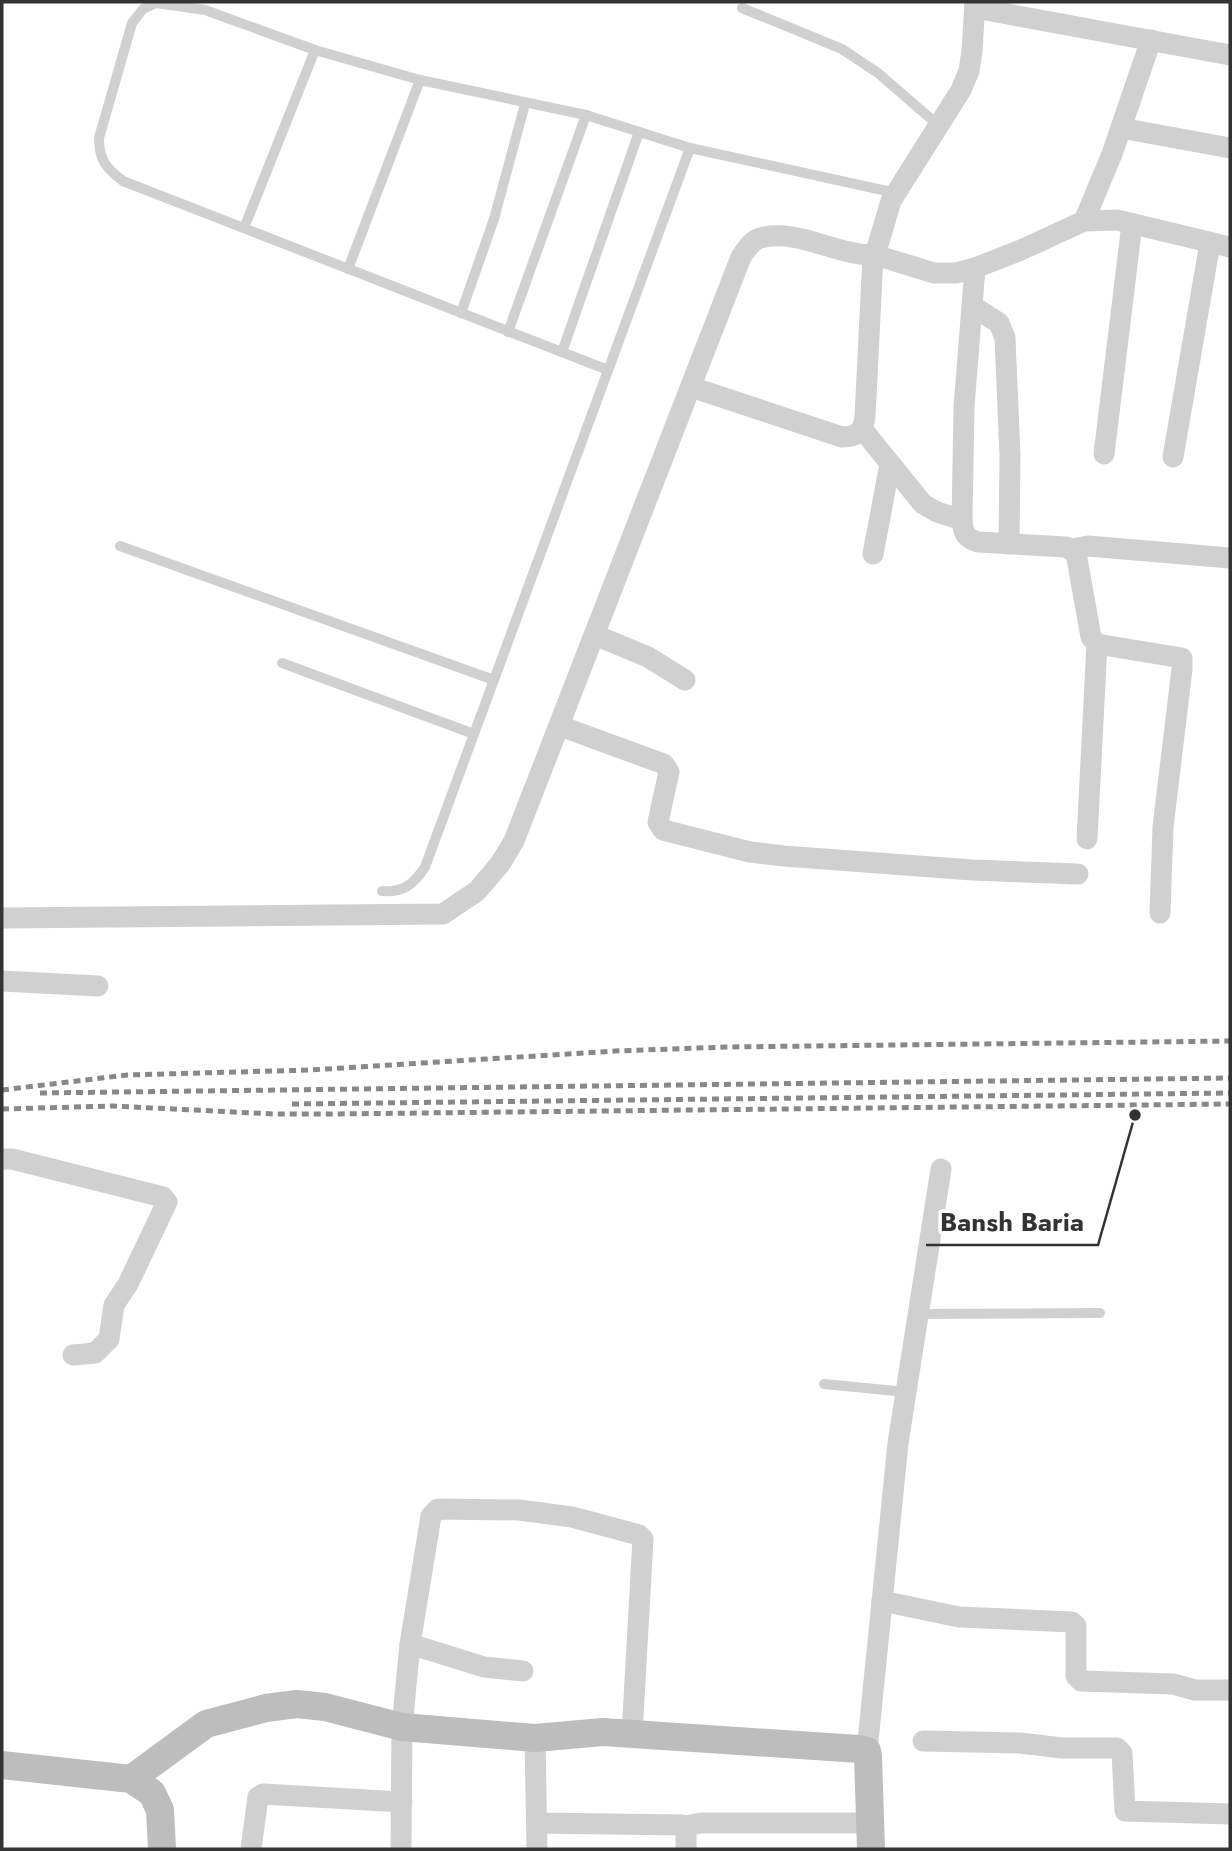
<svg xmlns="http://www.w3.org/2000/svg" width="1232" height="1851" font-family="Jost,sans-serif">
  <rect width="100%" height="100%" fill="#fff"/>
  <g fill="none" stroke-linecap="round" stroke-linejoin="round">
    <!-- lane -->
    <g stroke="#d0d0d0" stroke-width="10">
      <path d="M742 8 842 49 878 73 938 125"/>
      <path d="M244 228 315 50"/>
      <path d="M348 269 420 80"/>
      <path d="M461 313 494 219 525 104"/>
      <path d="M508 332 586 115"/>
      <path d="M562 352 639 132"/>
      <path d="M608 370 123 181C106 168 99 160 99 138L132 23 143 9 156 3 205 10 315 50 420 80 586 115 690 148 896 193"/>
      <path d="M120 546 494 680"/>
      <path d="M282 663 474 734"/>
      <path d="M382 891C403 893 414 884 425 867L690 148"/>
      <path d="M918 1314 1100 1313"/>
      <path d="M824 1384 906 1392"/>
    </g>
    <!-- street -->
    <g stroke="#d0d0d0" stroke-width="21">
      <path d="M975 8 1230 55"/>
      <path d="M1121 128 1230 148"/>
      <path d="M1084 221 1112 154 1151 40"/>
      <path d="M875 255 934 273H956L975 268 1021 250 1084 221 1117 220 1230 247"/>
      <path d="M975 268 964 407 962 520C963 532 965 538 978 542L1066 547 1076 553 1091 637 1097 644 1182 658V669L1163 827 1160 913"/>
      <path d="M972 306 999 323 1005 338 1010 456 1009 544"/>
      <path d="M691 387 842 437C858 437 863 431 865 417L873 256"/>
      <path d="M863 430 923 504 937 512 962 520"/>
      <path d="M1104 454 1132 224"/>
      <path d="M1173 457 1210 243"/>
      <path d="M1072 549 1088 546 1230 558"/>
      <path d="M873 554 890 464"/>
      <path d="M595 635 648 657 685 680"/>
      <path d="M560 726 664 764 669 772 658 822 663 830 750 852 784 856 972 870 1078 874"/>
      <path d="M1087 839 1097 644"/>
      <path d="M2 918 443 914 477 891 500 864 514 841 741 257C746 250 751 241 760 238 798 228 837 256 875 255L891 201 961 90 969 71 972 51 975 2"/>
      <path d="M2 981 98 986"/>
      <path d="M2 1159H12L163 1197 167 1202 128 1284 114 1305 109 1339 95 1353 73 1355"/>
      <path d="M882 1601 959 1617 1072 1622 1076 1626V1676L1081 1681 1173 1684 1195 1690H1230"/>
      <path d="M410 1644 484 1667 523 1671"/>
      <path d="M535 1738 537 1849"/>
      <path d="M923 1741 1020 1743 1062 1748H1117L1122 1753 1125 1811 1230 1814"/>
      <path d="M867 1751 898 1443 941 1169"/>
      <path d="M537 1823 682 1825 686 1830V1849"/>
      <path d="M685 1826 701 1823H870"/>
      <path d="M251 1849 258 1797 263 1794 402 1802"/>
      <path d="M401 1849 402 1727 410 1644 431 1516 438 1509 519 1510 572 1517 639 1535 643 1539 632 1734"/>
    </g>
    <!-- secondary -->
    <g stroke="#bdbdbd" stroke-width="28">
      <path d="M2 1765 131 1779 152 1793 160 1810 162 1849"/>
      <path d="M131 1779 206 1724 266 1708 297 1704 325 1707 402 1727 535 1738 603 1732 859 1749 867 1751 868 1757 871 1849"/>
    </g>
    <!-- rail -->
    <g stroke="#888" stroke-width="5" stroke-dasharray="7 5" stroke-linecap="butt">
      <path d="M2 1090 127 1075 310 1070 615 1051 727 1047 1230 1041"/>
      <path d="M40 1093 1230 1078"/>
      <path d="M292 1104 1230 1093"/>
      <path d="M2 1109 113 1106 274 1114H332L1230 1104"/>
    </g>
  </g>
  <!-- callouts -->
  <path fill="none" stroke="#333" stroke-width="2.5" d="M1135 1115L1098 1245H926"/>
  <circle fill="#333" stroke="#fff" stroke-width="2.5" cx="1135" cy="1115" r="7"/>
  <g font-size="26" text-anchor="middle" font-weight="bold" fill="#333" stroke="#fff" stroke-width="7" stroke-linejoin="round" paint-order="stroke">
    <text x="1012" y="1231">Bansh Baria</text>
  </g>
  <!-- border -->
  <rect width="1232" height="1851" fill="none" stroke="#333333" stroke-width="7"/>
</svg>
